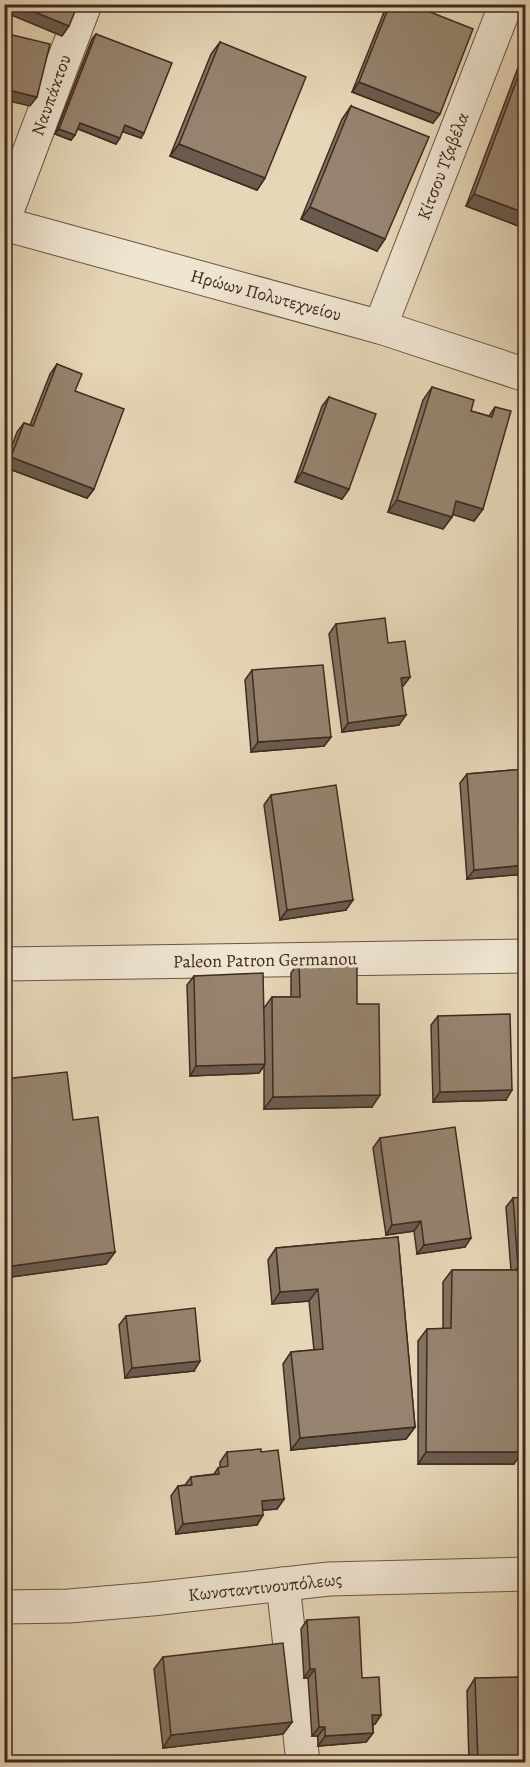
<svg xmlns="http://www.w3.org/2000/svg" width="530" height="1767" font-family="Alegreya,serif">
  <rect width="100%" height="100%" fill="#e6d7b8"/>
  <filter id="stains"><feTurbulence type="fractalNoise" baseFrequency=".00333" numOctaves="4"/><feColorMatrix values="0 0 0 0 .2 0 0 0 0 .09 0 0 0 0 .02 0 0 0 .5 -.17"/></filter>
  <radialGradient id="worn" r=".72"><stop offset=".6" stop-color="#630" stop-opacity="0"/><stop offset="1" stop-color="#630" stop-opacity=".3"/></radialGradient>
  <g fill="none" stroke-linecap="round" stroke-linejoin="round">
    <!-- street casing -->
    <g stroke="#6a5547" stroke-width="35">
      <g id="street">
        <path d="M4 219 85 4"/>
        <path d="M4 224 380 327 526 375"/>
        <path d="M380 327 506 4"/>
        <path d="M4 964 526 956"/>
        <path d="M283 1584 303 1762"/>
        <path d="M4 1607 69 1606 152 1599 329 1579 526 1574"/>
      </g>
    </g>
    <!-- street -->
    <use href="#street" stroke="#efe5d1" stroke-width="33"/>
  </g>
  <!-- wall -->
  <g fill="#817260" stroke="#402a21" stroke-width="1.5">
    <path d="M387 4H410L433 123 352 92 386 7Z"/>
    <path d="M96 34 141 138 122 131 116 144 78 129 71 140 55 134 92 39Z"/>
    <path d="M220 42 265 178 257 190 170 156 211 54Z"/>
    <path d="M525 49V221L521 227 466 206Z"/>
    <path d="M351 106 377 251 301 219 342 119Z"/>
    <path d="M57 364 75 391 94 489 87 498 4 467 17 432 24 423 30 425 50 374Z"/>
    <path d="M432 387 471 411 489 416 495 407 483 509 474 521 453 514 452 517 443 529 388 512 423 400Z"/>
    <path d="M329 397 349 489 342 499 295 482 322 406Z"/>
    <path d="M336 624 388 643 410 677 403 686 402 687 399 725 342 732 329 634Z"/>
    <path d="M252 670 331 737 324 746 251 752 245 680Z"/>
    <path d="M525 769V874L467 879 460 783 467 774Z"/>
    <path d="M271 795 346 910 280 920 264 805Z"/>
    <path d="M299 961 357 1004 372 1107 264 1109V1066L259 1073 190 1076 187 985 194 976 264 1008 272 997H291V973Z"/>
    <path d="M438 1016 506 1100 433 1102 431 1025Z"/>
    <path d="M4 1079 115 1252 106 1264 4 1278Z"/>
    <path d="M525 1089V1120L523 1092Z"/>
    <path d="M380 1138 465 1247 417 1254 414 1231 386 1235 373 1148Z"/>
    <path d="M513 1198 525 1276H523L514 1464H418V1341L427 1329H443V1282L452 1270H511L506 1207Z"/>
    <path d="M398 1237 415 1427 406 1439 291 1450 283 1364 291 1352 314 1350 309 1301 272 1304 268 1260 276 1248Z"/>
    <path d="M126 1316 194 1371 125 1378 119 1325Z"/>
    <path d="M227 1452H261L284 1499 277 1509 263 1510 257 1525 176 1534 171 1496 178 1486 185 1485 191 1477 214 1474 218 1468 220 1467V1462Z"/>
    <path d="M307 1620 362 1678 381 1715 375 1724 373 1725V1733L366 1742 318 1746V1736H312L308 1678H304L301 1629Z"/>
    <path d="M163 1657 292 1722 283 1734 163 1748 154 1669Z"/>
    <path d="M475 1678 525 1762H469L467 1691Z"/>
  </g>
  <!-- shaded-wall -->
  <g fill="#695c4e" stroke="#402a21" stroke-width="1.5">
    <path d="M4 4H15L69 26 62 36 4 12Z"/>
    <path d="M359 82 440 114 433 123 352 92Z"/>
    <path d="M4 89 37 97 30 106 4 100Z"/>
    <path d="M80 123 120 138 116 144 76 128Z"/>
    <path d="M125 125 144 133 141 138 121 131Z"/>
    <path d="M59 129 75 135 71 140 55 134Z"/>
    <path d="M179 144 265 178 257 190 170 156Z"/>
    <path d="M474 194 525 213V221L521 227 466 206Z"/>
    <path d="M310 207 385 239 377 251 301 219Z"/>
    <path d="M11 457 94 489 87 498 4 467Z"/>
    <path d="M302 472 349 489 342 499 295 482Z"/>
    <path d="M397 500 452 517 443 529 388 512Z"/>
    <path d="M456 501 483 509 474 521 448 513Z"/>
    <path d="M410 677 403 686 394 687 401 678Z"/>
    <path d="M406 715 399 725 342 732 348 723Z"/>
    <path d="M331 737 324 746 251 752 258 742Z"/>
    <path d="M525 865V874L467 879 474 870Z"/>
    <path d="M353 900 346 910 280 920 287 910Z"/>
    <path d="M265 1064 259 1073 190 1076 196 1066Z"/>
    <path d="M512 1090 506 1100 433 1102 440 1092Z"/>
    <path d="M380 1095 372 1107 264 1109 273 1097Z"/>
    <path d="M421 1221 414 1231 386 1235 392 1225Z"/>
    <path d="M471 1238 465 1247 417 1254 424 1245Z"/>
    <path d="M115 1252 106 1264 4 1278 12 1266Z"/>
    <path d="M518 1267H525V1276L511 1277Z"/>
    <path d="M318 1289 309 1301 272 1304 280 1292Z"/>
    <path d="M200 1361 194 1371 125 1378 132 1368Z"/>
    <path d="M415 1427 406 1439 291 1450 300 1438Z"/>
    <path d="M426 1452H522L514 1464H418Z"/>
    <path d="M284 1499 277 1509 255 1511 262 1501Z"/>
    <path d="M263 1515 257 1525 176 1534 183 1524Z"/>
    <path d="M310 1669H315L308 1678H304Z"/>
    <path d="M372 1715H381L375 1724 365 1725Z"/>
    <path d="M292 1722 283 1734 163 1748 171 1735Z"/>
    <path d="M319 1727H325L318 1736H312Z"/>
    <path d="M373 1733 366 1742 318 1746 325 1736Z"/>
  </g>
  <!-- building -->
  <g fill="#968470" stroke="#402a21" stroke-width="1.5">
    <path d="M15 4H78L69 26Z"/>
    <path d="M390 4H410L473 29 440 114 359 82Z"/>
    <path d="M4 33 50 44 37 97 4 89Z"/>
    <path d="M96 34 172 63 144 133 125 125 120 138 80 123 75 135 59 129Z"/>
    <path d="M220 42 306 77 265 178 179 144Z"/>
    <path d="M525 58V213L474 194Z"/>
    <path d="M351 106 429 137 385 239 310 207Z"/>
    <path d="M4 107 9 115 4 143Z"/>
    <path d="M57 364 82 374 75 391 124 409 94 489 11 457 24 423 33 426Z"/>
    <path d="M432 387 474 400 471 411 492 417 495 407 511 411 483 509 456 501 452 517 397 500Z"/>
    <path d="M329 397 376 414 349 489 302 472Z"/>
    <path d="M385 618 388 643 405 641 410 677 401 678 406 715 348 723 336 624Z"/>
    <path d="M323 665 331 737 258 742 252 670Z"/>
    <path d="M525 769V865L474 870 467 774Z"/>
    <path d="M336 785 353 900 287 910 271 795Z"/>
    <path d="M357 960V1004H379L380 1095 273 1097 272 997H300L299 961Z"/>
    <path d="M263 973 265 1064 196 1066 194 976Z"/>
    <path d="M510 1014 512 1090 440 1092 438 1016Z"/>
    <path d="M67 1072 73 1120 98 1117 115 1252 12 1266 4 1206V1079Z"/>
    <path d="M455 1127 471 1238 424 1245 421 1221 392 1225 380 1138Z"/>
    <path d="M525 1197V1267H518L513 1198Z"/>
    <path d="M398 1237 415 1427 300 1438 291 1352 323 1349 318 1289 280 1292 276 1248Z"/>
    <path d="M452 1270H523L522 1452H426L427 1329 451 1328Z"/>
    <path d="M195 1308 200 1361 132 1368 126 1316Z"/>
    <path d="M261 1449V1452L278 1450 284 1499 262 1501 263 1515 183 1524 178 1486 192 1485 191 1477 219 1474 218 1468 228 1466 227 1452Z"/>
    <path d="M359 1617 362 1678 379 1677 381 1715H372L373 1733 325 1736V1727H319L315 1669H310L307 1620Z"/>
    <path d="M283 1643 292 1722 171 1735 163 1657Z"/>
    <path d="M525 1677V1762H478L475 1678Z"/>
    <path d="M455 1761V1762H399Z"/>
  </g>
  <g text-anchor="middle" stroke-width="6" stroke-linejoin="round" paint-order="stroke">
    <!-- street labels -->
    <g font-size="18" fill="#402a21" stroke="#efe5d1">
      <text transform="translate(51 95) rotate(-70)" y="6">Ναυπάκτου</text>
      <text transform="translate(443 166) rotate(-69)" y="6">Κίτσου Τζαβέλα</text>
      <text transform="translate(266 295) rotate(15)" y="6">Ηρώων Πολυτεχνείου</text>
      <text transform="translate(265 960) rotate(-1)" y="6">Paleon Patron Germanou</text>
      <text transform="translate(265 1587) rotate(-6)" y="6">Κωνσταντινουπόλεως</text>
    </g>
  </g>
  <!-- margin -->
  <rect width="530" height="1767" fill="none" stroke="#e6d7b8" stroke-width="24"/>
  <rect x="6" y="6" width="518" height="1755" fill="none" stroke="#402a21" stroke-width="3"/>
  <rect x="12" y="12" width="506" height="1743" fill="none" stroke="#402a21" stroke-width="1.5"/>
  <rect width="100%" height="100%" filter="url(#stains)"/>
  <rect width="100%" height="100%" fill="url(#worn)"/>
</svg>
